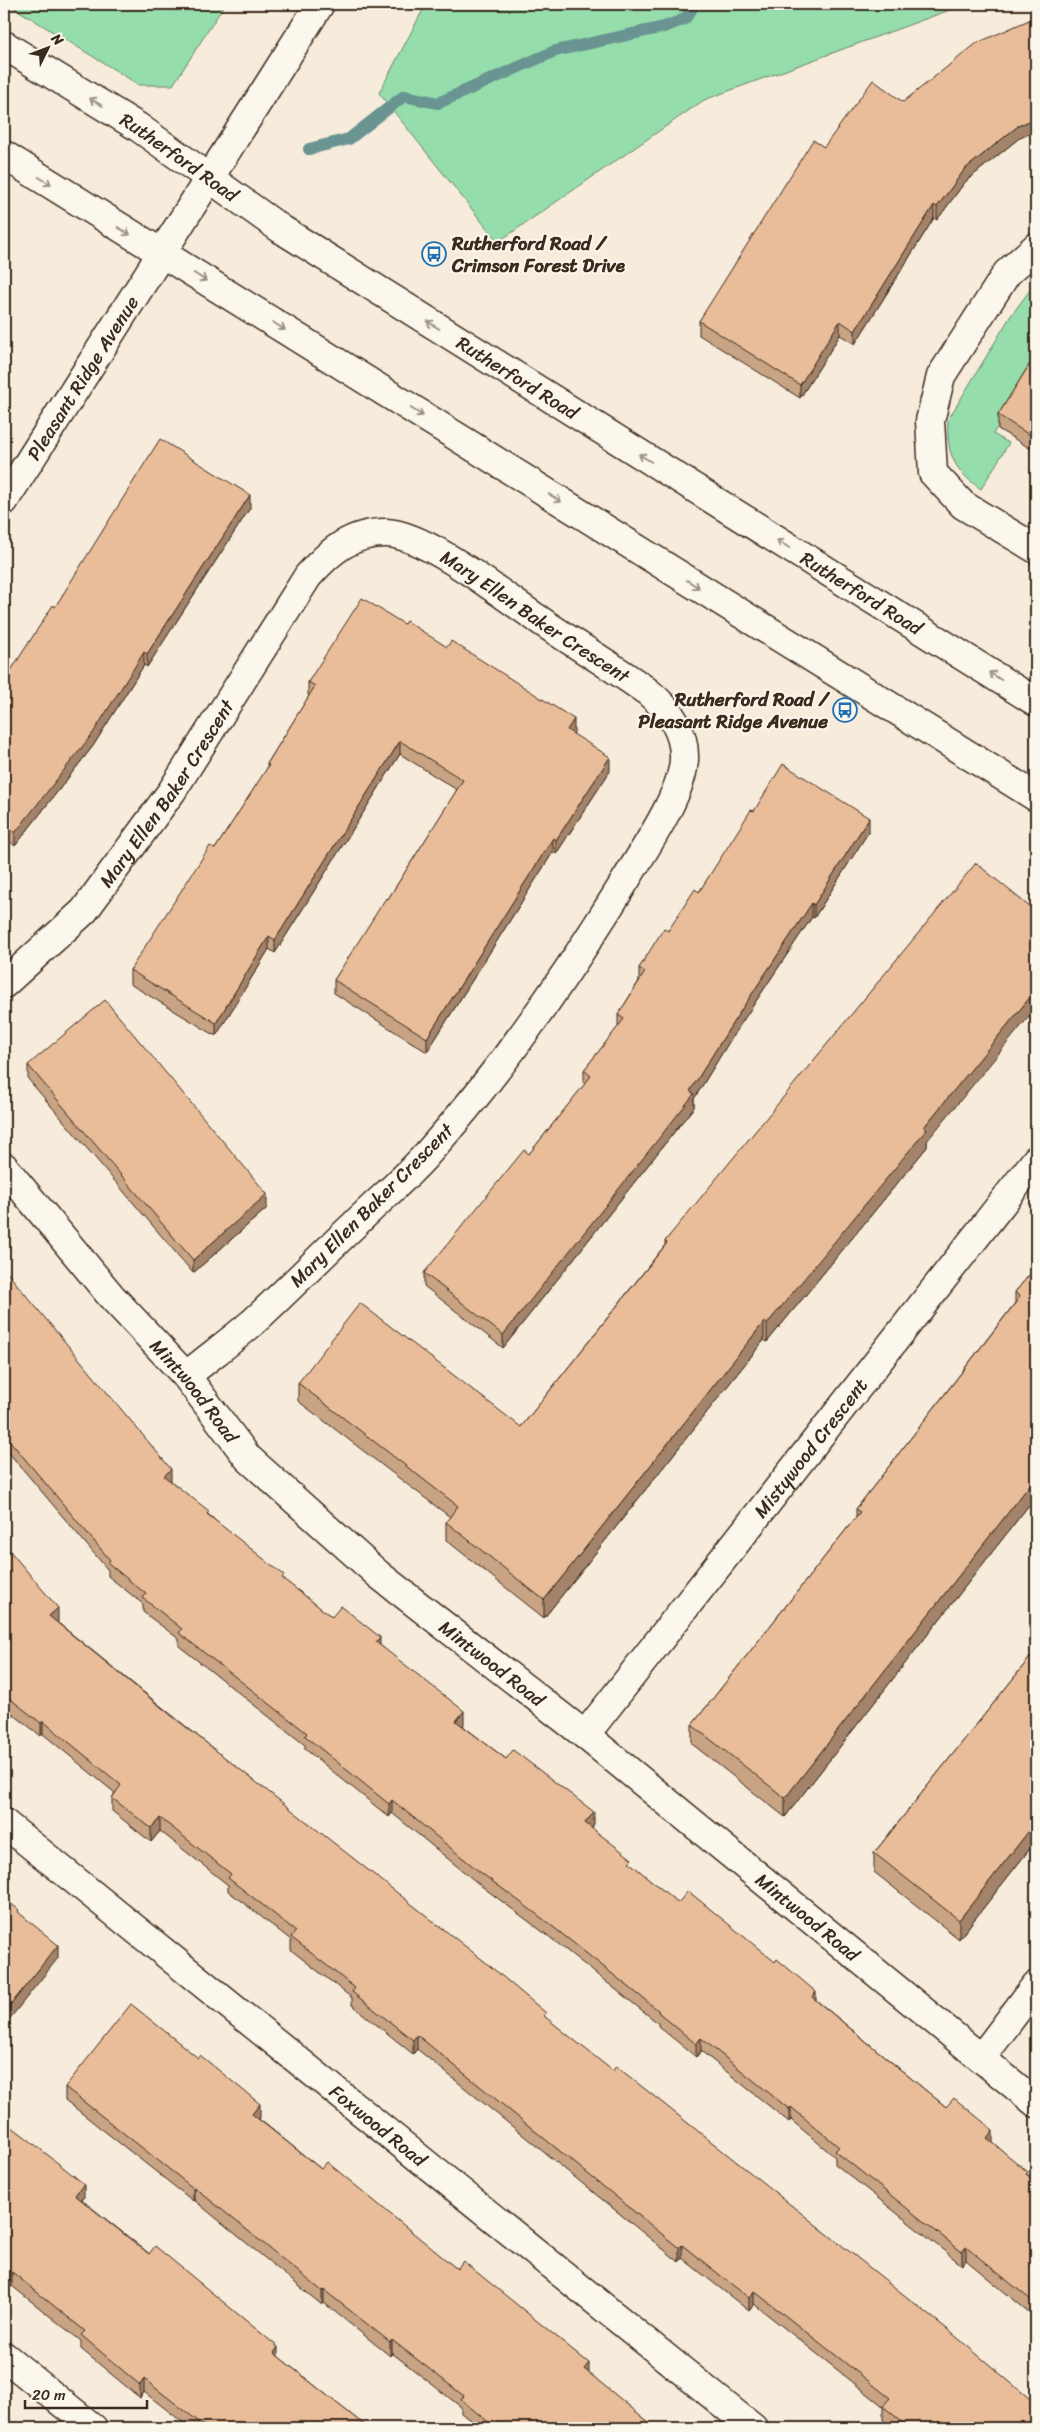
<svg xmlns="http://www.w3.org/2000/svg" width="1040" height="2432" font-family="Sriracha,sans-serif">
  <rect width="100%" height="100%" fill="#f7ebdb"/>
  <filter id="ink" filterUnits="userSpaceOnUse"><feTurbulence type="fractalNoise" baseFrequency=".02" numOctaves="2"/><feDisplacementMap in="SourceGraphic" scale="10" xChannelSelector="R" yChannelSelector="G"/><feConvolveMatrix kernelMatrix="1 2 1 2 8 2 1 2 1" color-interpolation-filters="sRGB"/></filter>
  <g filter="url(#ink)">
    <!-- green -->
    <g fill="#95ddab" stroke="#688464">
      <path d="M8 4H225L173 85H139Z"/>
      <path d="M426 4H966L704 100 498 242 379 93Z"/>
      <path d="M1036 282V321L1034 324 1036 325V363L993 434 1009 443 981 489C954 471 946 453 948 420L1010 317Z"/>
    </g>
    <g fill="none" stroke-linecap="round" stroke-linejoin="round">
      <!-- stream -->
      <path stroke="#699492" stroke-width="12" d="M309 149 349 139 404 96 438 103 555 51 664 27 685 19 695 4"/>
      <!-- minor casing -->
      <g stroke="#3b2a1e" stroke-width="31">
        <g id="minor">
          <path d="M1036 247 1007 273 941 376 930 421 933 473 963 505 1036 549"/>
          <path id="s1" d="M4 501 320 4"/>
          <path id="s2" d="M4 984 84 911 172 791 308 576C330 551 352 532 387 533 427 535 503 596 538 619 574 644 612 666 648 692 669 709 685 730 684 759 683 793 645 848 627 878 567 975 503 1069 427 1154 405 1179 378 1201 354 1225 320 1257 287 1291 252 1323 231 1341 208 1358 186 1376"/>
          <path id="s3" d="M4 1167 111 1296 186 1376 248 1458 379 1575 585 1735 1036 2103"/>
          <path id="s4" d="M585 1735 1036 1160"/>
          <path id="s5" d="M4 1823 753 2428"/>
          <path d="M982 2057 1036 1985"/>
          <path d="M4 2356 93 2428"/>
        </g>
      </g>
      <!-- major casing -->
      <g stroke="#3b2a1e" stroke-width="31">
        <g id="major">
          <path id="s6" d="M4 45 138 127 281 229 1036 702"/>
          <path d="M4 155 1036 797"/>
        </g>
      </g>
      <!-- minor -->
      <use href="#minor" stroke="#fbf7ec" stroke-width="28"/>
      <!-- major -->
      <use href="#major" stroke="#fbf7ec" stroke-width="28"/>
    </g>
    <!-- wall -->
    <g fill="#c8a384" stroke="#3b2a1e">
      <path d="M903 102 1018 139 965 182 937 220 934 218 855 344 840 335 800 398 699 335V321L824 147Z"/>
      <path d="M1036 354V452L998 429V415Z"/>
      <path d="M250 508 147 667 144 665 93 746 15 846 9 841 8 675 55 607Z"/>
      <path d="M308 682 574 733 573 734 610 771 556 854 553 852 427 1052 334 993V980L388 899 457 790 400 754 275 953 269 949 216 1036 130 984V970L215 849 267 769V764L309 696 308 695Z"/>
      <path d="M754 811 869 831 814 918 812 917 732 1037 694 1099V1107L503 1348 424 1286V1273L529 1154 585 1084 584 1083V1070L618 1027V1015L639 981V968L699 892Z"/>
      <path d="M28 1065 267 1208 193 1273 28 1079Z"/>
      <path d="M927 1141V1147L767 1342 764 1340 544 1618 446 1540V1522L450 1517 298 1401V1383L521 1427 665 1245V1241Z"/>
      <path d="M1036 1267V1496L785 1817 692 1744V1725L856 1517V1509L1015 1303V1292Z"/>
      <path d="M4 1269 171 1481 209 1515 284 1580 332 1617 380 1645 464 1725 463 1726 506 1759 594 1825 592 1828 632 1865 678 1903 816 2000 946 2107 993 2143 1036 2182V2318L966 2260 962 2265 835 2164V2157L791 2120 789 2122 701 2051 696 2057 658 2026V2023L547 1935 480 1885 392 1813 389 1817 305 1749V1745L179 1646V1639L143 1612V1604L108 1576V1570L4 1447Z"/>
      <path d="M4 1544 58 1622H57L546 2018 1036 2428H893L883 2420V2406L754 2304 749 2311 682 2258 679 2262 417 2049 413 2054 352 2005V1998L291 1950V1940L228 1891V1885L160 1831 151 1842 112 1811V1798L115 1793 43 1734 41 1736 4 1707Z"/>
      <path d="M1036 1650V1841L959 1939 874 1872V1853Z"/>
      <path d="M65 2087 260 2117 259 2119 321 2169 457 2269 656 2428H480L461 2413V2407L392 2353 390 2356 324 2303 322 2305 194 2200 193 2201 65 2100Z"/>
      <path d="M4 2121 84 2197 82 2200 368 2428H190L144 2392 140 2398 81 2349V2341L12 2286 10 2288 4 2283Z"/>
    </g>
    <!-- shaded-wall -->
    <g fill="#a3846b" stroke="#3b2a1e">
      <path d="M1036 118V131L1018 139 965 182 937 220V207L965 169 1018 126Z"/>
      <path d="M934 205V218L855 344V331Z"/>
      <path d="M840 321V335L800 398V385Z"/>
      <path d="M250 495V508L147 667V654Z"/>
      <path d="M144 652V665L93 746 15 846V833Z"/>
      <path d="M574 719V733L567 743V730Z"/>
      <path d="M400 741V754L275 953V940Z"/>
      <path d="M610 757V771L556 854V840Z"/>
      <path d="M869 818V831L814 918V905Z"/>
      <path d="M9 828V841L4 847V834Z"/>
      <path d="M553 838V852L427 1052V1038Z"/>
      <path d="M812 903V917L732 1037 694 1099V1107L503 1348V1335L690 1091 732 1024Z"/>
      <path d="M269 936V949L216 1036V1023Z"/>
      <path d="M1036 990V1008L927 1141V1147L767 1342V1324L924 1127Z"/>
      <path d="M267 1194V1208L193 1273V1260Z"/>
      <path d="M764 1322V1340L544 1618V1600Z"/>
      <path d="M171 1469V1483L164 1476Z"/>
      <path d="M1036 1477V1496L785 1817V1798Z"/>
      <path d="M58 1608V1622L49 1629V1616Z"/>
      <path d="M380 1637V1650L376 1642Z"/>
      <path d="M464 1711V1725L456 1734V1721Z"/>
      <path d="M43 1721V1734L41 1736V1723Z"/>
      <path d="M392 1800V1813L389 1817V1804Z"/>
      <path d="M594 1812V1825L585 1836V1823Z"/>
      <path d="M160 1818V1831L151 1842V1828Z"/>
      <path d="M1036 1822V1841L959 1939V1920Z"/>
      <path d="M58 1945V1958L4 2026V2013Z"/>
      <path d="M816 1992V2005L812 1997Z"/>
      <path d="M417 2035V2049L413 2054V2040Z"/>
      <path d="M701 2038V2051L696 2057V2044Z"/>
      <path d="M260 2104V2117L252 2127V2114Z"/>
      <path d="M791 2107V2120L789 2122V2109Z"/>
      <path d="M993 2130V2144L987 2138Z"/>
      <path d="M84 2184V2197L75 2208V2195Z"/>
      <path d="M194 2187V2200L193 2201V2188Z"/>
      <path d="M682 2245V2258L679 2262V2248Z"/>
      <path d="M966 2247V2260L962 2265V2252Z"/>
      <path d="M12 2272V2286L10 2288V2275Z"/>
      <path d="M324 2290V2303L322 2305V2291Z"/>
      <path d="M754 2291V2304L749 2311V2298Z"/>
      <path d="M392 2340V2353L390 2356V2342Z"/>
      <path d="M278 2347V2360L274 2353Z"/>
      <path d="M589 2363V2376L584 2369Z"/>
      <path d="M144 2379V2392L140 2398V2385Z"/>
    </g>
    <!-- building -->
    <g fill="#e9bd99" stroke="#3b2a1e">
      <path d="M1036 17V118L1018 126 965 169 937 207 934 205 855 331 840 321 800 385 699 321 813 140 824 147 873 80 903 102 977 43Z"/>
      <path d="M1036 354V439L998 415Z"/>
      <path d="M160 439 250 495 147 654 144 652 93 733 15 833 9 828 4 834V681L8 675 53 605 55 607Z"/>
      <path d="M362 598 404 624 406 621 447 647 451 641 574 719 567 730 610 757 556 840 553 838 427 1038 334 980 386 898 388 899 463 780 400 741 275 940 269 936 216 1023 130 970 210 846 215 849 269 765 267 764 315 686 308 682Z"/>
      <path d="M783 764 869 818 814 905 812 903 732 1024 690 1091 694 1094 503 1335 424 1273 524 1150 529 1154 591 1076 584 1070 624 1019 618 1015 645 972 639 968 664 928 668 931 695 889 699 892 751 810 754 811Z"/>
      <path d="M976 863 1036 912V990L924 1127 927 1129 767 1324 764 1322 544 1600 446 1522 458 1506 298 1383 360 1303 521 1427 667 1243 665 1241Z"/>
      <path d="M105 1000 267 1194 193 1260 28 1065Z"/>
      <path d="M1036 1267V1477L785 1798 692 1725 860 1512 856 1509 1020 1297 1015 1292Z"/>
      <path d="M4 1269 35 1306 171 1469 164 1476 209 1511 207 1514 284 1575 282 1578 332 1617 341 1606 380 1637 376 1642 464 1711 456 1721 506 1759 513 1750 594 1812 585 1823 632 1859 629 1862 678 1903 688 1891 775 1962 777 1959 816 1992 812 1997 946 2107 954 2098 993 2130 987 2138 1028 2172 1026 2174 1036 2182V2304L966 2247 962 2252 835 2151 839 2147 791 2107 789 2109 701 2038 696 2044 658 2012 659 2011 547 1922 480 1872 392 1800 389 1804 305 1736 307 1733 179 1633 182 1629 143 1598 146 1594 108 1563 110 1560 4 1434Z"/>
      <path d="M4 1544 58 1608 49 1616 172 1716 484 1961 546 2013 544 2016 613 2071 616 2066 947 2329 1036 2404V2428H909L883 2406 890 2398 754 2291 749 2298 682 2245 679 2248 417 2035 413 2040 352 1992 355 1988 291 1937 296 1931 228 1878 231 1874 160 1818 151 1828 112 1798 121 1785 43 1721 41 1723 4 1694Z"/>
      <path d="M1036 1650V1822L959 1920 874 1853Z"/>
      <path d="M4 1898 19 1910 18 1912 58 1945 4 2013Z"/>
      <path d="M131 2004 198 2058 200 2055 260 2104 252 2114 321 2169 327 2162 457 2269 463 2261 589 2363 584 2369 656 2428H496L461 2400 464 2396 392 2340 390 2342 324 2290 322 2291 194 2187 193 2188 65 2087Z"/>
      <path d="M4 2121 24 2136 84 2184 75 2195 149 2254 155 2246 278 2347 274 2353 368 2428H207L144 2379 140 2385 81 2335 85 2331 12 2272 10 2275 4 2270Z"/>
    </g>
    <!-- one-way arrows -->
    <defs><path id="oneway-shaft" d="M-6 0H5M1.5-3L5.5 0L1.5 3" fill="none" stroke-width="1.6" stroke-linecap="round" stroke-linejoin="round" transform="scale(1.25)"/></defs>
    <g stroke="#9b9085">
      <use href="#oneway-shaft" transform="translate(96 102) rotate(-149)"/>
      <use href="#oneway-shaft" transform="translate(45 181) rotate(32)"/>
      <use href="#oneway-shaft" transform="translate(124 231) rotate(31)"/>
      <use href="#oneway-shaft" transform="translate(200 277) rotate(32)"/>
      <use href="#oneway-shaft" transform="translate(433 325) rotate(-148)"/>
      <use href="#oneway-shaft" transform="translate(279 326) rotate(32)"/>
      <use href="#oneway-shaft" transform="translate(417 412) rotate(32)"/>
      <use href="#oneway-shaft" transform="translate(645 458) rotate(-148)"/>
      <use href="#oneway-shaft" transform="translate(555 498) rotate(32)"/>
      <use href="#oneway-shaft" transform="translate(783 544) rotate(-148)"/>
      <use href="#oneway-shaft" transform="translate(693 584) rotate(32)"/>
      <use href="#oneway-shaft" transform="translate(995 676) rotate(-148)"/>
    </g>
  </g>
  <!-- icons -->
  <defs>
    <g id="bus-ring" transform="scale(1.25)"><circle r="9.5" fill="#fbf7ec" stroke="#1f6fb2" stroke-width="1.5"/><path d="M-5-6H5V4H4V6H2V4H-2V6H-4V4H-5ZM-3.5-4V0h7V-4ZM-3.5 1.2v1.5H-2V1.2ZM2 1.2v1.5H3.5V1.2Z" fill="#1f6fb2"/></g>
  </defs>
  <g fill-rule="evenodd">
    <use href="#bus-ring" x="434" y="254"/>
    <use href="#bus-ring" x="845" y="710"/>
  </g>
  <g text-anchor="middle" stroke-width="4" stroke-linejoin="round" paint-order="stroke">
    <!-- street labels -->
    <g font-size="19" fill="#3b2a1e" stroke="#fbf7ec">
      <text dy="7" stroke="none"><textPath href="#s6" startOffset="208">Rutherford Road</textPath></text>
      <text dy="7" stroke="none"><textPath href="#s1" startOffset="146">Pleasant Ridge Avenue</textPath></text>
      <text dy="7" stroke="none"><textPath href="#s6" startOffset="612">Rutherford Road</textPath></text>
      <text dy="7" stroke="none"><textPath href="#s6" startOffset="1018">Rutherford Road</textPath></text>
      <text dy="7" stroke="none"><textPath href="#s2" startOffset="776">Mary Ellen Baker Crescent</textPath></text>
      <text dy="7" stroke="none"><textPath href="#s2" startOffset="252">Mary Ellen Baker Crescent</textPath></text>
      <text transform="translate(371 1205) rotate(-45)" y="7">Mary Ellen Baker Crescent</text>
      <text dy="7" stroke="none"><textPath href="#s3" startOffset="294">Mintwood Road</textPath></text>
      <text dy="7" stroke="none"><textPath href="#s4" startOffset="365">Mistywood Crescent</textPath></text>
      <text dy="7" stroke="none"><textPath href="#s3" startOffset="699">Mintwood Road</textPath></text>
      <text dy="7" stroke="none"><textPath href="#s3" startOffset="1104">Mintwood Road</textPath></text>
      <text dy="7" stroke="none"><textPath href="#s5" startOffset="481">Foxwood Road</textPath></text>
    </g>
    <!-- poi labels -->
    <g font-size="19" font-weight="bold" fill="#3b2a1e" stroke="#fbf7ec" text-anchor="start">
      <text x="452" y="250">Rutherford Road /<tspan x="452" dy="22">Crimson Forest Drive</tspan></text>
      <text x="828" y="706" text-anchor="end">Rutherford Road /<tspan x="828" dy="22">Pleasant Ridge Avenue</tspan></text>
    </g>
  </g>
  <!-- margin -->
  <rect width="1040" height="2432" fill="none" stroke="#fbf7ec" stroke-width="20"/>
  <rect x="10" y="10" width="1020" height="2412" fill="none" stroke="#3b2a1e" stroke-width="2" filter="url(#ink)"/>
  <!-- north arrow -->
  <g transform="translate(48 48) rotate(48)" stroke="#fbf7ec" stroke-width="4" paint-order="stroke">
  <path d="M0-4L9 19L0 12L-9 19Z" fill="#3b2a1e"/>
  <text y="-8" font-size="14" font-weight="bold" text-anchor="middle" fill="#3b2a1e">N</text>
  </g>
  <!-- scale -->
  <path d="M25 2400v8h122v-8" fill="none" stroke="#3b2a1e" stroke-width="2.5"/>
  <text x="32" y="2400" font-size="15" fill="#3b2a1e" stroke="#fbf7ec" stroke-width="4" paint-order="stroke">20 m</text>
</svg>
